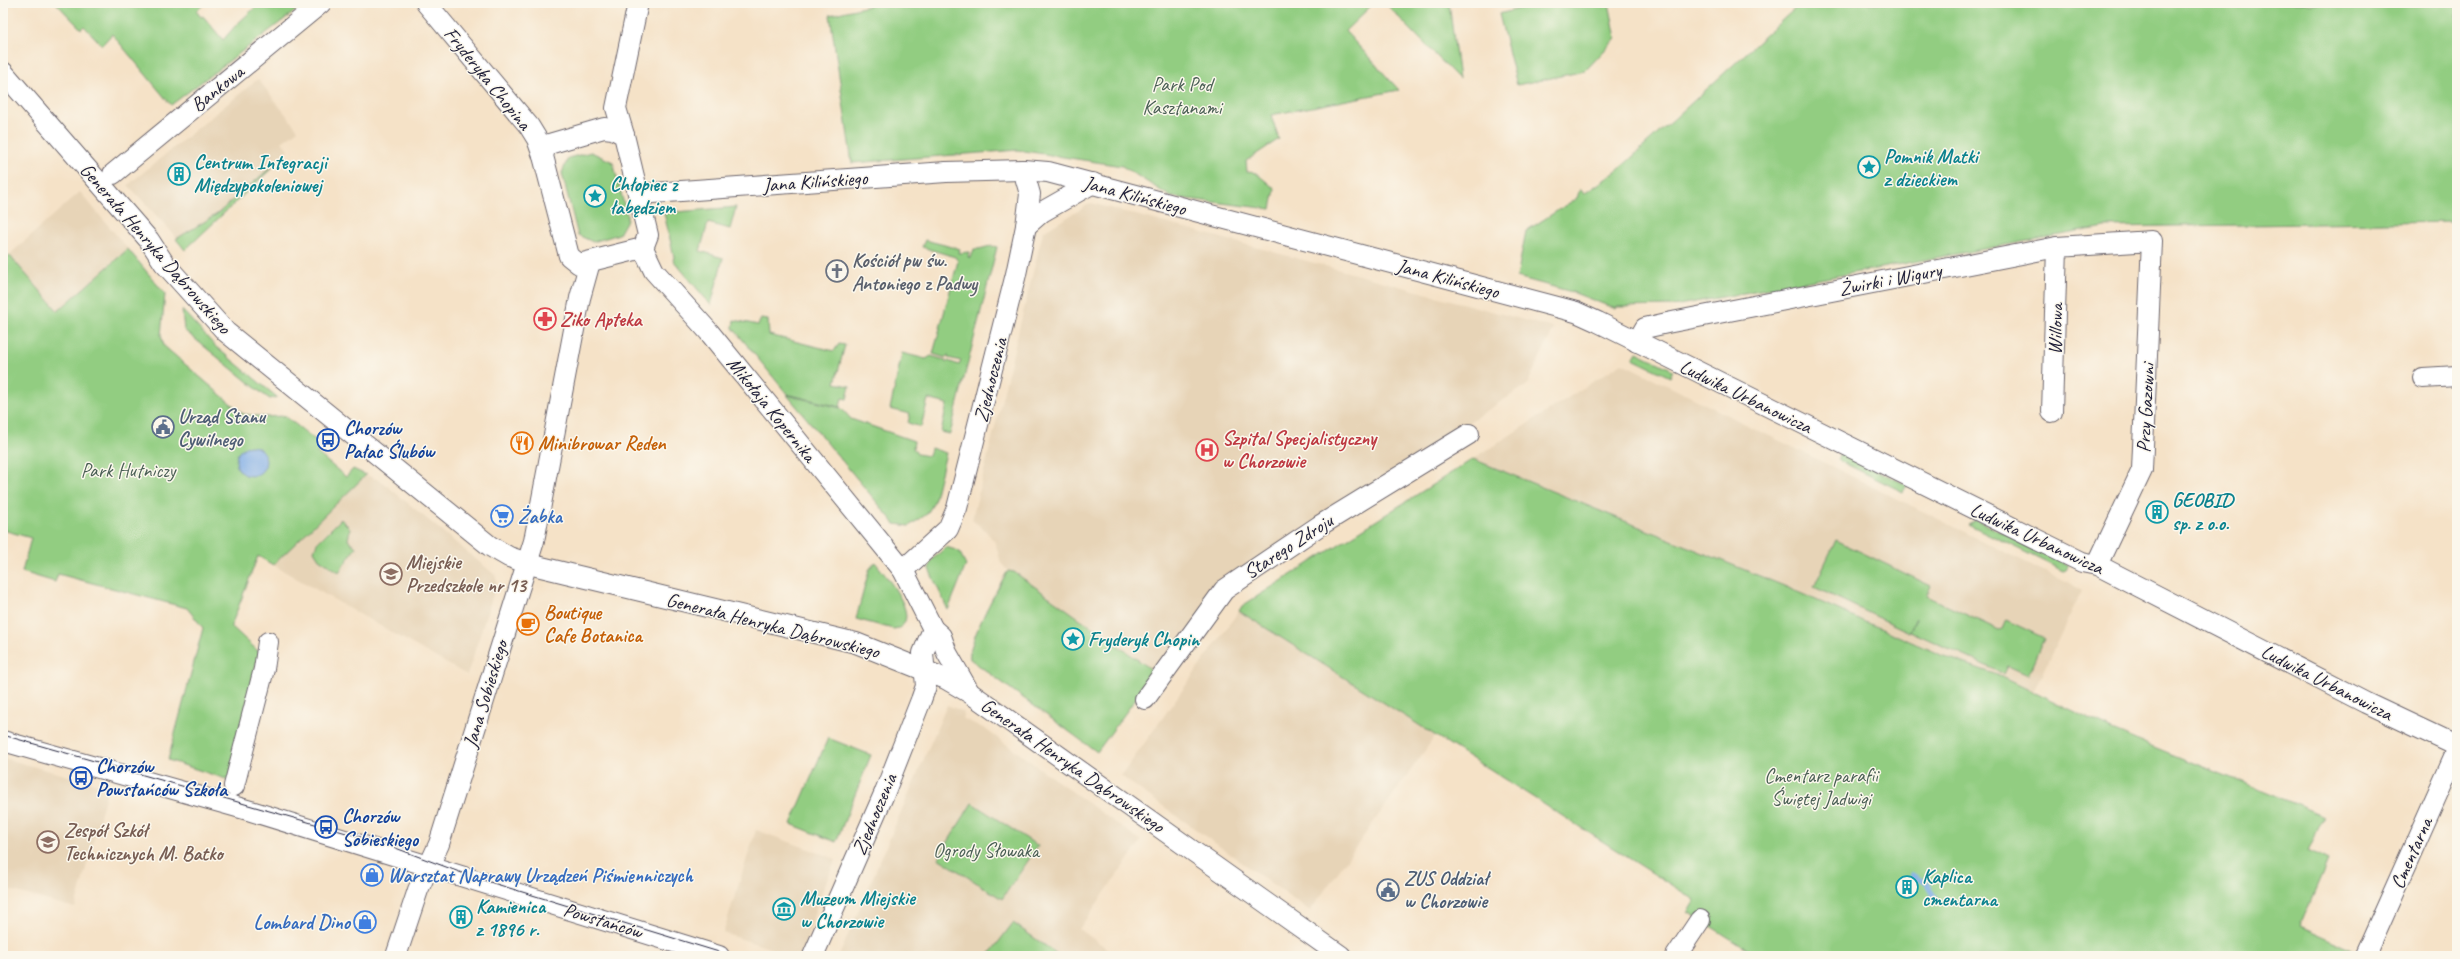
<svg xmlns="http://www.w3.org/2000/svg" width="2460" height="959" font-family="Caveat,sans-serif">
  <rect width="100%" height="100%" fill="#fbf7ec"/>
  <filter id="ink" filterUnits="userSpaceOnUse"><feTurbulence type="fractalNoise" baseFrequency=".025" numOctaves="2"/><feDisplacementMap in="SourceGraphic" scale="8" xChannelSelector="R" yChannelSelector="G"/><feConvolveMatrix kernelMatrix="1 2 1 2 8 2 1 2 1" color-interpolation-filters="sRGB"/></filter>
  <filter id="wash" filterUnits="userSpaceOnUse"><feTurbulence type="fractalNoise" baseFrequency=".012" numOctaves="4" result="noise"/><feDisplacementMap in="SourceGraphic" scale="16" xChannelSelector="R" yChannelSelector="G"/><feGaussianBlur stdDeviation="0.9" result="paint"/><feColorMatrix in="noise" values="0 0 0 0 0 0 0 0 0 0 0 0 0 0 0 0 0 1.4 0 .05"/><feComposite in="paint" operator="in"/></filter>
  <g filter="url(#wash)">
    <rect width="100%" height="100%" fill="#f5e2c7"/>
    <!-- built -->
    <g fill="#e7d4b7">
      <path d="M258 79 298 130 282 142 288 149 275 162 276 164 185 250 170 230 128 185Z"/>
      <path d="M80 192 128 249 58 311 9 255Z"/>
      <path d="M1091 203 1292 257 1554 328 1527 385 1267 551 1155 672 1014 572 1008 571 1001 563 995 542 984 529 972 520 1043 232Z"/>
      <path d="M1622 363 2082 590 2033 692 2000 676 1941 655 1784 586 1473 459Z"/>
      <path d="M366 475 381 481 495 575 497 582 467 675 273 565Z"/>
      <path d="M1239 611 1436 735 1310 911 1121 776Z"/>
      <path d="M947 705 964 712 962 718 985 729 1141 841 1079 929 1118 956H839Z"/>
      <path d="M3 758 108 787 75 908 3 888Z"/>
      <path d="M756 830 836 859 818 901 802 956H794L723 933Z"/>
    </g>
    <!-- green -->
    <g fill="#92cd81" stroke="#5a785e">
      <path d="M56 3H206L196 11 201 17 203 16 223 40 236 25 260 3 267 8 274 3H306L171 105 112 34 102 45 84 26 81 29Z"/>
      <path d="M881 3H1374L1345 31 1399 90 1271 115 1279 139 1246 161 1247 172 1256 173 1275 189 1271 209 1171 197 1122 166 1018 150 852 163 830 15Z"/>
      <path d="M1385 3H1449L1459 79Z"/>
      <path d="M1541 3H1609L1616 38 1585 71 1517 85 1499 14Z"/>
      <path d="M1801 3H2457V222L2104 227 1673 306 1617 307 1616 309 1572 292 1517 277 1526 231 1577 198 1580 189 1584 194 1617 171Z"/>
      <path d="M591 152 613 162 627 216V220L619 234 593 242 578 235 577 232 562 173 568 158Z"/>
      <path d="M276 163V164L185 250 176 239 217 214Z"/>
      <path d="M736 207 730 229 708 223 700 251 723 258 711 305 673 260 674 257 664 213Z"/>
      <path d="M925 240 960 249 959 253 969 252 968 257 971 258 974 249C983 250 988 244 997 247L950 434 941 432 947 404 928 399 921 427 908 423 910 414 890 409 902 353 926 359 931 356 945 360 946 363 948 361 959 365 961 361 948 358V355L946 358 933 354 958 261 955 257 922 247Z"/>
      <path d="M128 249 165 294 161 335 164 346 243 414 265 417 285 416 323 446 317 453 346 477 353 469 366 475 273 565 258 556 231 626 259 652 229 780 168 760 203 628 187 608 58 574 55 582 22 572 31 538 3 530V260L9 255 58 311Z"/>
      <path d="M182 310 216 347 277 397 270 399 264 395 184 330Z"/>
      <path d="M761 319 768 320 769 335 834 351 839 344 845 345 835 383 850 386 847 399 842 398 840 407 787 394 733 328 734 320 758 325Z"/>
      <path d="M1637 352 1673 370 1670 377 1633 359Z"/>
      <path d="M787 395 841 408 851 419 914 441 913 448 917 454 929 456 931 448 946 453 934 502 927 514 909 526 895 524Z"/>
      <path d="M1841 453 1907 485 1903 492 1838 460Z"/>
      <path d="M1473 459 1784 586 1941 655 2000 676 2112 730 2324 816 2308 851 2328 861 2300 926 2352 949 2349 956H1758L1688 912 1695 900 1239 611 1242 606Z"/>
      <path d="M341 519 350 528 348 540 356 547 339 572 319 559 314 551 317 543Z"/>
      <path d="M1976 520 2069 565 2066 570 2063 571 1968 524Z"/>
      <path d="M1836 540 1931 586 1926 596 1999 630 2002 629 2006 620 2044 638 2028 675 2008 666 2004 674 1910 631 1916 618 1909 632 1814 587Z"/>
      <path d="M946 547 959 551 966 565 948 610 929 569 931 561Z"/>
      <path d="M875 562C884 574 921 616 899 628L893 629 856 619 869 570Z"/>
      <path d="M1008 571 1014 572 1155 672 1097 752 970 659C966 646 999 584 1008 571Z"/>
      <path d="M828 738 871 755 836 842 791 824Z"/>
      <path d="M972 803 1038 846 1002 899 938 858Z"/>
      <path d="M1013 923 1060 956H988Z"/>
    </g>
    <!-- water -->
    <circle fill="#7dabe6" stroke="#506690" cx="251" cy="461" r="15"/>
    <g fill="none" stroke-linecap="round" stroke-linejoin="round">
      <!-- stream -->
      <path stroke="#7dabe6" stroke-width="5.5" d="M1912 875 1927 884 1934 897"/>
    </g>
  </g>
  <g filter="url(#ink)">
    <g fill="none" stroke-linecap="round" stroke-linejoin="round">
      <!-- minor casing -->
      <g stroke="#6c656c" stroke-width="22">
        <g id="minor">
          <path d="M426 3 529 126 537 139 543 156"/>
          <path d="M3 72 149 240 164 263 226 332 490 546 509 557 537 566 856 643 946 679 970 693 1341 956"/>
          <path d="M604 128 613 129 624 135 648 235 643 248 579 264 569 256 543 156 545 149 549 144Z"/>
          <path d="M624 135 616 108 638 3"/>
          <path d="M113 174 321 3"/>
          <path d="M639 194 946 172 1023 170 1048 172 1576 312 1598 322 2082 562 2097 565 2366 703 2457 746"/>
          <path d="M1026 226 1042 212 1093 183"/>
          <path d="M643 248 654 271 709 332 903 570 933 629 941 636 947 653 968 690"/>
          <path d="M1637 342 1645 328 1667 323 2057 247 2152 241 2142 470 2097 565"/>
          <path d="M2423 378 2457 376"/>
          <path d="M2052 412 2057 247"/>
          <path d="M903 570 948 529 957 508 1016 274 1026 226 1030 194 1023 170"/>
          <path d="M1145 699 1224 590 1319 526 1469 434"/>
          <path d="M3 741 251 811 719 956"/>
          <path d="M234 786 264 669 268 642"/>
          <path d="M396 956 418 890 439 844 534 541 580 298 590 262"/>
          <path d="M813 956 884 794 921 700 926 686 923 653 933 629"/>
          <path d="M1676 956 1700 920"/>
          <path d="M2365 956 2457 750"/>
        </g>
      </g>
      <!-- minor -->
      <use href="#minor" stroke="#fff" stroke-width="20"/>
      <!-- tram -->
      <path stroke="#22223b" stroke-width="1" d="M3 735 385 844 470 876 732 956"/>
    </g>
  </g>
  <!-- icons -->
  <defs>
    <g id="sight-ring" transform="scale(1.15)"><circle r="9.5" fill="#fbf7ec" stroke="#0f9aa8" stroke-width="1.5"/><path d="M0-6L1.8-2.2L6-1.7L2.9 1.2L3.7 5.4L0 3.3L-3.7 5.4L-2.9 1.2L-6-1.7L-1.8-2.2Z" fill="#0f9aa8"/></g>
    <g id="building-ring" transform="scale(1.15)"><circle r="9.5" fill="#fbf7ec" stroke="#0f9aa8" stroke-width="1.5"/><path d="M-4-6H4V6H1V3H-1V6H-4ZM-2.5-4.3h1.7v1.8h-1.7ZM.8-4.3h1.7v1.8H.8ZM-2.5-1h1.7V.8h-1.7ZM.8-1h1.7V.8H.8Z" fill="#0f9aa8"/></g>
    <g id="church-ring" transform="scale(1.15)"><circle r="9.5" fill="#fbf7ec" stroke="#6b7280" stroke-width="1.5"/><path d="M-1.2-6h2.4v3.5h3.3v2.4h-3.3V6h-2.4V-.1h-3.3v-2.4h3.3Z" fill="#6b7280"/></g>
    <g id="pharmacy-ring" transform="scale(1.15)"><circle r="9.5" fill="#fbf7ec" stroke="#e0444e" stroke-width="1.5"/><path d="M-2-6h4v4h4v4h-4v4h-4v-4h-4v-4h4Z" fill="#e0444e"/></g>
    <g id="civic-ring" transform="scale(1.15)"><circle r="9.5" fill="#fbf7ec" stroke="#5c6f8a" stroke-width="1.5"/><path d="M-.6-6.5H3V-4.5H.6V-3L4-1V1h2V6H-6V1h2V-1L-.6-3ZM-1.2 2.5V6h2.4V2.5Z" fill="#5c6f8a"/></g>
    <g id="bus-ring" transform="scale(1.15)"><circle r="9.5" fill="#fbf7ec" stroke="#1a4fb4" stroke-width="1.5"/><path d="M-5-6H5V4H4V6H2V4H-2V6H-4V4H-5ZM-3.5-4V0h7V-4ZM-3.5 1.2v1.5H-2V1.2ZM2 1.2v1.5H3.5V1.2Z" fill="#1a4fb4"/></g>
    <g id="restaurant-ring" transform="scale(1.15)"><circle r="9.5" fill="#fbf7ec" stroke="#e8710a" stroke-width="1.5"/><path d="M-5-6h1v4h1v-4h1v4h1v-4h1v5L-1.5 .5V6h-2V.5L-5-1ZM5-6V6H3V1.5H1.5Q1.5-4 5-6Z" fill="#e8710a"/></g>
    <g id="hospital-ring" transform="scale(1.15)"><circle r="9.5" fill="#fbf7ec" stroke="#e0444e" stroke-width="1.5"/><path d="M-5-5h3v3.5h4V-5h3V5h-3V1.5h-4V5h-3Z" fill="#e0444e"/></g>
    <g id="supermarket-ring" transform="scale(1.15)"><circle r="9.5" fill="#fbf7ec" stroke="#3f7fe0" stroke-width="1.5"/><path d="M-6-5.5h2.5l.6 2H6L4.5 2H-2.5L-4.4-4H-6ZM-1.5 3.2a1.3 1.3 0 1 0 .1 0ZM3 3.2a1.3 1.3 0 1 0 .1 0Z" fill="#3f7fe0"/></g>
    <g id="school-ring" transform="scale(1.15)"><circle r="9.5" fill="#fbf7ec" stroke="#8d6e63" stroke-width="1.5"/><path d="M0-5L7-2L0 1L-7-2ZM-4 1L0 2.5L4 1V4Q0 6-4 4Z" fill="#8d6e63"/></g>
    <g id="cafe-ring" transform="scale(1.15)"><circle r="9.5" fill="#fbf7ec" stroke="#e8710a" stroke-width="1.5"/><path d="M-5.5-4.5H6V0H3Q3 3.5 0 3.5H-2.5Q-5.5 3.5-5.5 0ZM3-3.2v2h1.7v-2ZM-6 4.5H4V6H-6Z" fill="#e8710a"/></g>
    <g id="shop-ring" transform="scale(1.15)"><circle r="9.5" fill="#fbf7ec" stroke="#3f7fe0" stroke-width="1.5"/><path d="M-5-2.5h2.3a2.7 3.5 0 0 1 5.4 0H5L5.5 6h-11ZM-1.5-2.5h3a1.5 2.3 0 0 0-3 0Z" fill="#3f7fe0"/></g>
    <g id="museum-ring" transform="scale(1.15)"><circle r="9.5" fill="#fbf7ec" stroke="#0f9aa8" stroke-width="1.5"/><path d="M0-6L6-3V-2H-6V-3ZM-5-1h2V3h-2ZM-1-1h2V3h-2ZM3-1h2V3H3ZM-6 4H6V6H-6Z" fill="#0f9aa8"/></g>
  </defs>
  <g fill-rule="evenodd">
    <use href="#sight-ring" x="1869" y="167"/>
    <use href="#building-ring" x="179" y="174"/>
    <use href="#sight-ring" x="595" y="196"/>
    <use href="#church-ring" x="837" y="271"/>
    <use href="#pharmacy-ring" x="545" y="319"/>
    <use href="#civic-ring" x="163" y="427"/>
    <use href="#bus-ring" x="328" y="440"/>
    <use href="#restaurant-ring" x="522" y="443"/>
    <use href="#hospital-ring" x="1207" y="450"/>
    <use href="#building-ring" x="2157" y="512"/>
    <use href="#supermarket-ring" x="502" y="516"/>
    <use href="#school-ring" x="391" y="574"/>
    <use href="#cafe-ring" x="528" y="624"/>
    <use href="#sight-ring" x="1073" y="639"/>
    <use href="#bus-ring" x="81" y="778"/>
    <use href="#bus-ring" x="326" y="827"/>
    <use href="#school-ring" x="48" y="842"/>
    <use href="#shop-ring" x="372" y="875"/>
    <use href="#building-ring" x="1907" y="887"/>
    <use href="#civic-ring" x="1388" y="890"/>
    <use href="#museum-ring" x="784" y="909"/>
    <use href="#building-ring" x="461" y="917"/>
    <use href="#shop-ring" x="365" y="922"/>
  </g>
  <g text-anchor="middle" stroke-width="3" stroke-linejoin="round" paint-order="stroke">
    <!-- street labels -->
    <g font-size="20" fill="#22223b" stroke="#fbf7ec">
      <text transform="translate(488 78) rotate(51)" y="7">Fryderyka Chopina</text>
      <text transform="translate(217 88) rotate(-39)" y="7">Bankowa</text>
      <text transform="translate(815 181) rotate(-4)" y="7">Jana Kilińskiego</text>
      <text transform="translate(1135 195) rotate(15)" y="7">Jana Kilińskiego</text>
      <text transform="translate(156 248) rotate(49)" y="7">Generała Henryka Dąbrowskiego</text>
      <text transform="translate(1448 278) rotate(15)" y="7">Jana Kilińskiego</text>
      <text transform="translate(1890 279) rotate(-11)" y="7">Żwirki i Wigury</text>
      <text transform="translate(2055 329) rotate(-88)" y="7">Willowa</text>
      <text transform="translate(990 380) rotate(-76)" y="7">Zjednoczenia</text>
      <text transform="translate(1746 396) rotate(26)" y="7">Ludwika Urbanowicza</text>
      <text transform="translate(2145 408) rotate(-87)" y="7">Przy Gazowni</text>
      <text transform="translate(772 409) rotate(51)" y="7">Mikołaja Kopernika</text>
      <text transform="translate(2037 538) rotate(25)" y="7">Ludwika Urbanowicza</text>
      <text transform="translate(1288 546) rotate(-33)" y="7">Starego Zdroju</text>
      <text transform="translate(773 625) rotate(14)" y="7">Generała Henryka Dąbrowskiego</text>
      <text transform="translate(2327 682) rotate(27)" y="7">Ludwika Urbanowicza</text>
      <text transform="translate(485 694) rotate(-73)" y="7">Jana Sobieskiego</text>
      <text transform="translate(1073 765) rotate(35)" y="7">Generała Henryka Dąbrowskiego</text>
      <text transform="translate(874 814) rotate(-67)" y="7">Zjednoczenia</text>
      <text transform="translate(2411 853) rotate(-66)" y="7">Cmentarna</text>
      <text transform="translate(603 920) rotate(17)" y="7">Powstańców</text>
    </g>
    <!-- park labels -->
    <g font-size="20" fill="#495e54" stroke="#fbf7ec">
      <text x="1182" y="91">Park Pod<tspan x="1182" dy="23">Kasztanami</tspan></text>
      <text x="128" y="477">Park Hutniczy</text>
      <text x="1821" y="782">Cmentarz parafii<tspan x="1821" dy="23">Świętej Jadwigi</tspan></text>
      <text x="986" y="857">Ogrody Słowaka</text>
    </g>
    <!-- culture labels -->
    <g font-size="20" font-weight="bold" fill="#0d838f" stroke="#fbf7ec" text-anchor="start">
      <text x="1884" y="163">Pomnik Matki<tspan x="1884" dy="23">z dzieckiem</tspan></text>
      <text x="194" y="169">Centrum Integracji<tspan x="194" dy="23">Międzypokoleniowej</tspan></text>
      <text x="610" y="191">Chłopiec z<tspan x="610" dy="23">łabędziem</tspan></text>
      <text x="2172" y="507">GEOBID<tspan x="2172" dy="23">sp. z o.o.</tspan></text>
      <text x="1088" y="646">Fryderyk Chopin</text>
      <text x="1922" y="883">Kaplica<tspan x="1922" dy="23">cmentarna</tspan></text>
      <text x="800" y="905">Muzeum Miejskie<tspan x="800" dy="23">w Chorzowie</tspan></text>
      <text x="476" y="913">Kamienica<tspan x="476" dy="23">z 1896 r.</tspan></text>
    </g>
    <!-- worship labels -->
    <g font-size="20" font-weight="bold" fill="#5b616d" stroke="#fbf7ec" text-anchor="start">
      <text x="852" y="267">Kościół pw św.<tspan x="852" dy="23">Antoniego z Padwy</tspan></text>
    </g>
    <!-- health labels -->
    <g font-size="20" font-weight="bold" fill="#be3a42" stroke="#fbf7ec" text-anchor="start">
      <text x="560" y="326">Ziko Apteka</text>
      <text x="1222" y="445">Szpital Specjalistyczny<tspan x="1222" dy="23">w Chorzowie</tspan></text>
    </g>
    <!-- service labels -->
    <g font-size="20" font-weight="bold" fill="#4e5e75" stroke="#fbf7ec" text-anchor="start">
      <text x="178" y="423">Urząd Stanu<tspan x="178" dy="23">Cywilnego</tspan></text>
      <text x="1404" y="885">ZUS Oddział<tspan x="1404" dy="23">w Chorzowie</tspan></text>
    </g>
    <!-- transit labels -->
    <g font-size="20" font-weight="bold" fill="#164399" stroke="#fbf7ec" text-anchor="start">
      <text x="344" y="435">Chorzów<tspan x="344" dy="23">Pałac Ślubów</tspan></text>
      <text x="96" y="773">Chorzów<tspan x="96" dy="23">Powstańców Szkoła</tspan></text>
      <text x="342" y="823">Chorzów<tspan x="342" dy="23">Sobieskiego</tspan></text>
    </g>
    <!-- food labels -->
    <g font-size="20" font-weight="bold" fill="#c56008" stroke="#fbf7ec" text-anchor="start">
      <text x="538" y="450">Minibrowar Reden</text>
      <text x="544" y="619">Boutique<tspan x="544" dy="23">Cafe Botanica</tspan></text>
    </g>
    <!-- shop labels -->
    <g font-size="20" font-weight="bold" fill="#366cbe" stroke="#fbf7ec" text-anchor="start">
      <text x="518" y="523">Żabka</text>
      <text x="388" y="882">Warsztat Naprawy Urządzeń Piśmienniczych</text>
      <text x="350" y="929" text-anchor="end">Lombard Dino</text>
    </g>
    <!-- education labels -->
    <g font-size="20" font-weight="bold" fill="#785e54" stroke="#fbf7ec" text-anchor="start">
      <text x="406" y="569">Miejskie<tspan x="406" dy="23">Przedszkole nr 13</tspan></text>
      <text x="64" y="837">Zespół Szkół<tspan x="64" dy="23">Technicznych M. Batko</tspan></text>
    </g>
  </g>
  <!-- margin -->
  <rect width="2460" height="959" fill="none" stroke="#fbf7ec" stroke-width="16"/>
</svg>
